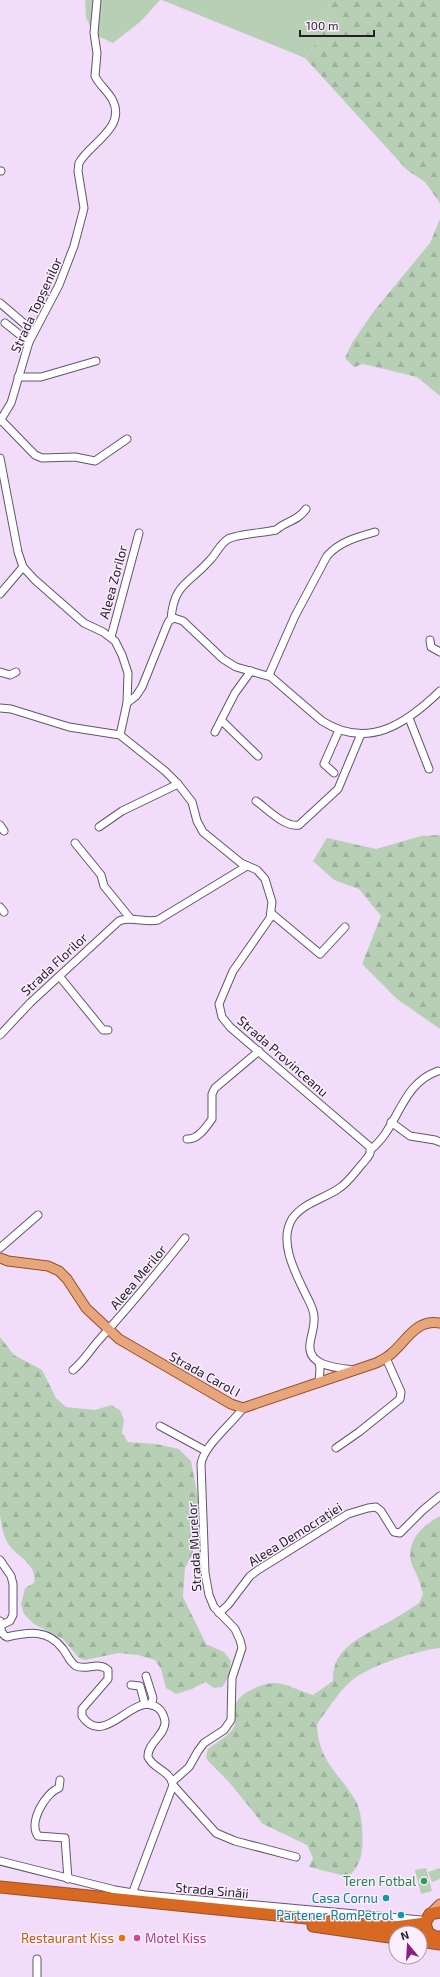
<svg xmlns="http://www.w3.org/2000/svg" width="440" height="1977" font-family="'Exo 2',sans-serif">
  <defs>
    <pattern id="forest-firs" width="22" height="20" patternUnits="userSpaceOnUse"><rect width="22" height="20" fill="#b7d0b5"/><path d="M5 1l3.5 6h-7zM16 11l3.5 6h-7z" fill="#9db29c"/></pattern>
  </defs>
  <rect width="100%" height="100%" fill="#f1ddf9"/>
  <!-- green -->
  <g fill="#b7d0b5">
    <path d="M85 0H160L140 22 113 43 93 34 86 17Z"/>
    <path d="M162 0H328C330 28 321 37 305 58Z"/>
    <path d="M426 1868 432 1891 421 1894 415 1870Z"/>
    <path d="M440 1868V1879L432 1882 428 1872Z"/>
  </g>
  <!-- forest -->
  <g fill="url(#forest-firs)">
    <path d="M328 0H440V203L425 182 407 170 305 58C321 37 330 28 328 0Z"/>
    <path d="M440 219V396L417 377 363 364 354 367 345 358 352 343 374 311 430 243Z"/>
    <path d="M440 835V1029L397 999 362 964 381 916 359 889 334 880 313 861 327 838 376 849 421 836Z"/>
    <path d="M0 1337 14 1355 42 1370 56 1398 66 1407 95 1410 111 1405 120 1410 124 1420 122 1433 128 1442 156 1444 179 1449 191 1461 198 1498 199 1529 193 1553 185 1568 183 1597 206 1644 224 1652 231 1661 229 1676 222 1687 214 1688 205 1682 192 1689 176 1694 166 1688 161 1669 155 1660 138 1655 119 1653 85 1660 79 1658 63 1639 34 1624 24 1614 21 1605 25 1588 34 1583C38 1565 18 1557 9 1545 3 1537 2 1526 0 1515Z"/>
    <path d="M440 1516V1648C415 1651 371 1665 351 1681 341 1689 326 1712 317 1724 318 1761 339 1773 356 1801 363 1813 365 1850 359 1862 357 1867 353 1872 349 1877L309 1867 313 1858 307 1845 263 1824 229 1782 209 1762 206 1757 208 1749C215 1743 226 1738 232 1730 238 1723 233 1714 235 1706 236 1700 244 1693 249 1691 279 1675 285 1687 313 1695L333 1681C331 1649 361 1637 385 1624 396 1618 408 1610 419 1603L423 1594C421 1587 419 1580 416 1573 414 1569 412 1566 411 1562 406 1541 423 1525 440 1516Z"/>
  </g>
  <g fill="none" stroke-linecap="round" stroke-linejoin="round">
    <!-- minor casing -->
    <g stroke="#65546c" stroke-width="9">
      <g id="minor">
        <path d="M0 171H1"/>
        <path d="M0 303 34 332"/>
        <path d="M5 323 29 342"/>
        <path d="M18 377H41L96 361"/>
        <path d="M1 420 35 455 42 458 75 457 95 461 127 439"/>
        <path d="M0 421 11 403 29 342 59 285 74 246 84 208 78 171 79 163C89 144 126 128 113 101 109 92 99 85 95 76L97 53 94 33 97 0"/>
        <path d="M0 458 18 552 23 567 35 580 84 623 103 632 115 641 122 655 128 673 127 703"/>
        <path d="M0 594 23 567"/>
        <path d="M171 619C174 583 189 584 210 560 216 554 220 544 228 539 238 534 263 533 276 530 286 521 298 521 306 509"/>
        <path d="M111 637 139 533"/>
        <path d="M430 640 431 647 440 652"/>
        <path d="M0 672 10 675 16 672"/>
        <path d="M269 675 295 616 327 556C339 542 357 537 375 532"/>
        <path d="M0 708 11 709 69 727 120 735 165 771 178 784 192 802 197 821 203 832 241 863 257 870 265 879 272 902 270 918 233 971 219 1004 222 1017 230 1027 370 1147C372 1154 367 1158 363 1163 355 1172 348 1183 338 1189 323 1199 303 1203 292 1219 278 1242 296 1274 306 1295 309 1301 314 1309 314 1317 315 1326 311 1335 310 1344 307 1367 339 1368 355 1370"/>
        <path d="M409 718 429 769"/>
        <path d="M222 721 258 756"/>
        <path d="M215 732 235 693 251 671"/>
        <path d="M120 735 127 703 136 696 142 687 167 625 169 621 174 618 183 621 223 659 236 667 271 677 322 721C368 750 406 724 440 691"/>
        <path d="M334 773 324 764 339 730"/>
        <path d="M256 801C266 808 285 828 299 825L338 789 361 734"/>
        <path d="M0 825 4 831"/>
        <path d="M99 827 122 811 178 784"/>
        <path d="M75 843 101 875 104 886 130 918"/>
        <path d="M0 907 4 912"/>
        <path d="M271 913 320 954 345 927"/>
        <path d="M60 977 103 1030H108"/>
        <path d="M0 1035 30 1003 119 921C132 916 145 923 158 920L247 866"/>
        <path d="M391 1122 410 1136 435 1140 440 1142"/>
        <path d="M187 1139C198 1140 206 1127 212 1119V1094L215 1088 259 1051"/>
        <path d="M370 1150C399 1128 400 1084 438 1071"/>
        <path d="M0 1248 38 1215"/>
        <path d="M73 1370C84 1361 90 1350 99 1340 129 1307 157 1273 185 1238"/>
        <path d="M319 1383 320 1369 319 1362"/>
        <path d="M160 1426 206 1451"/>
        <path d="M336 1448 359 1432 400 1399 401 1392 386 1358"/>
        <path d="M0 1560 11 1576 13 1584V1615L10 1621 1 1625"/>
        <path d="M219 1613 228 1605 250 1576 258 1570 348 1514 368 1508 376 1507 381 1511 394 1532 400 1533 423 1510 440 1496"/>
        <path d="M0 1621C1 1627 0 1634 7 1637 29 1632 48 1629 63 1649 67 1654 70 1663 76 1666 86 1671 99 1661 108 1670V1679L82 1709V1716C105 1750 134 1689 158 1708 162 1711 164 1716 165 1721 166 1735 147 1743 148 1757 153 1769 170 1770 173 1785L132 1894"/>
        <path d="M146 1676 153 1698 151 1705"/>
        <path d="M131 1685 140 1686 145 1704"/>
        <path d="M60 1780 59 1788C45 1793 28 1823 38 1836L65 1838 68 1879"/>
        <path d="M172 1782 189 1767 198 1751 204 1743 224 1730 231 1720 232 1678 242 1648 240 1640 235 1629 214 1607 209 1595 205 1573 201 1464C204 1445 232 1424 243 1408"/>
        <path d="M173 1785 216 1833 235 1841 296 1857"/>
        <path d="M0 1861 115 1890 145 1895 421 1920"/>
        <path d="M37 1959V1977"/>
      </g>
    </g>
    <!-- major casing -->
    <g stroke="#994e25" stroke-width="11">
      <g id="major">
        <path d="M0 1258 8 1261 48 1266 59 1271 67 1279 86 1308 119 1339 231 1404 243 1408 376 1363C382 1360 387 1358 392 1353 407 1340 416 1319 440 1323"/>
        <path d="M430 1914 440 1904"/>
      </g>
    </g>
    <!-- highway casing -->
    <g stroke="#994e25" stroke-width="13">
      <g id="highway">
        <path d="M0 1887 395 1927 425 1923"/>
        <path d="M440 1912 430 1914 425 1923 428 1933 435 1937H440"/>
        <path d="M313 1926 396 1938"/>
        <path d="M420 1941 440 1944"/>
      </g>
    </g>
    <!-- minor -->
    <use href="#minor" stroke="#fff" stroke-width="7"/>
    <!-- major -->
    <use href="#major" stroke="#e7a57b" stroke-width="9"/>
    <!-- highway -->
    <use href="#highway" stroke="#d76923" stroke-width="11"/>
  </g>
  <!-- markers -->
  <circle fill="#2e9e5b" stroke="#faeeff" stroke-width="1.5" cx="424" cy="1881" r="4"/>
  <g fill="#0f9aa8" stroke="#faeeff" stroke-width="1.5">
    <circle cx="386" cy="1898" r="4"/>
    <circle cx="401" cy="1915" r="4"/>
  </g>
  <circle fill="#e8710a" stroke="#faeeff" stroke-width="1.5" cx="122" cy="1938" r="4"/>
  <circle fill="#d1479c" stroke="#faeeff" stroke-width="1.5" cx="137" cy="1938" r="4"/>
  <g text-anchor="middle" stroke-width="3" stroke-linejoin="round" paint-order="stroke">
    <!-- street labels -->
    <g font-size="13" fill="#251d28" stroke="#faeeff">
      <text transform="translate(36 305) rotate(-65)" y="5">Strada Topșenilor</text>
      <text transform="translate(113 582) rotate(-75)" y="5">Aleea Zorilor</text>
      <text transform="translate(54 964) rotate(-43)" y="5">Strada Florilor</text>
      <text transform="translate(283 1056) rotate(41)" y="5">Strada Provinceanu</text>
      <text transform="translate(138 1277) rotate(-50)" y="5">Aleea Merilor</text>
      <text transform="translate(205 1374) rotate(29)" y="5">Strada Carol I</text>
      <text transform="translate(295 1534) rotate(-32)" y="5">Aleea Democrației</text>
      <text transform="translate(194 1547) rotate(-93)" y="5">Strada Murelor</text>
      <text transform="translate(212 1890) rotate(5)" y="5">Strada Sinăii</text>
    </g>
    <!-- leisure labels -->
    <g font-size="13" fill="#27864d" stroke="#faeeff" text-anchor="end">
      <text x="416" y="1886">Teren Fotbal</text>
    </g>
    <!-- culture labels -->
    <g font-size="13" fill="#0d838f" stroke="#faeeff" text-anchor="end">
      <text x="378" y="1903">Casa Cornu</text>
      <text x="393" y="1920">Partener RomPetrol</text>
    </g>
    <!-- food labels -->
    <g font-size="13" fill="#c56008" stroke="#faeeff" text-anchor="end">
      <text x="114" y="1943">Restaurant Kiss</text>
    </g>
    <!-- hotel labels -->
    <g font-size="13" fill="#b23c85" stroke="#faeeff" text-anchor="start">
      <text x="145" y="1943">Motel Kiss</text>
    </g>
  </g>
  <!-- north arrow -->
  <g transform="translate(408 1945) rotate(342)"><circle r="19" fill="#faeeff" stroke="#a59aa9"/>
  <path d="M0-3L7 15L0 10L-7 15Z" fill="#8e1f82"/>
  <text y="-6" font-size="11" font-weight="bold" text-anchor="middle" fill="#251d28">N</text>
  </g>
  <!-- scale -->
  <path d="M300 30v6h74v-6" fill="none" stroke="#251d28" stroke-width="2"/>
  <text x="306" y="30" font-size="12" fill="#251d28" stroke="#faeeff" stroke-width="3" paint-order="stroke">100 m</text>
</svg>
